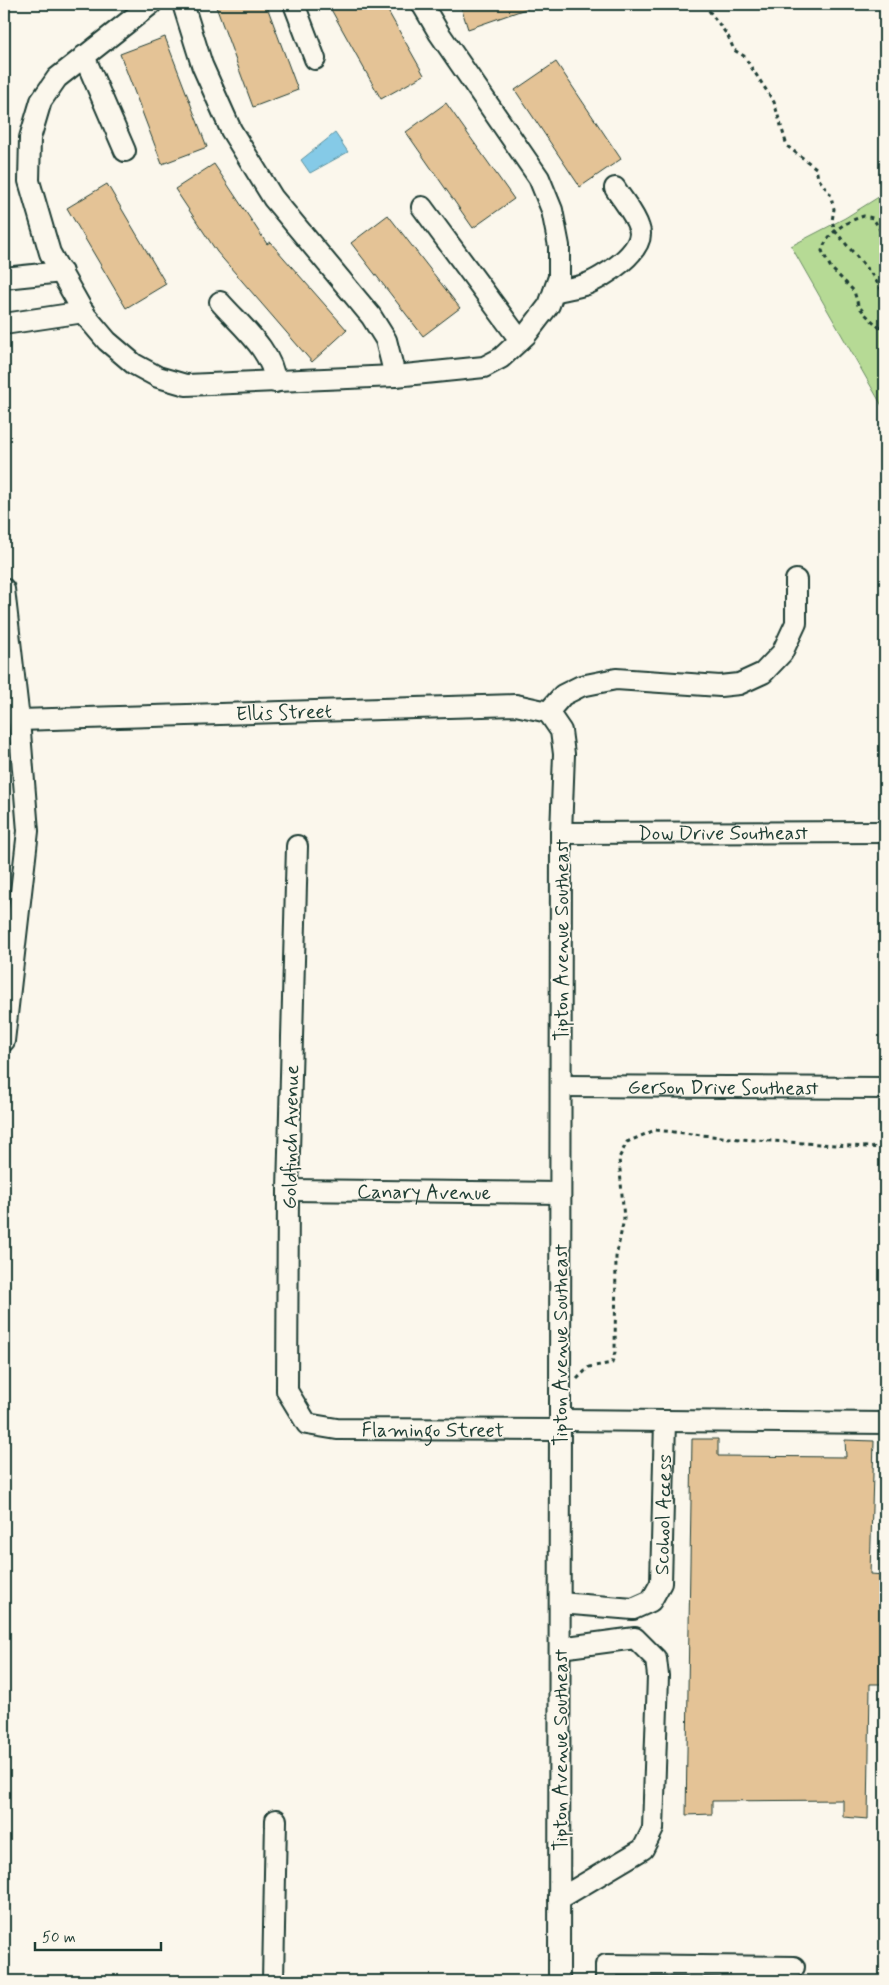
<svg xmlns="http://www.w3.org/2000/svg" width="889" height="1985" font-family="Mynerve,sans-serif">
  <rect width="100%" height="100%" fill="#fbf7ec"/>
  <filter id="ink" filterUnits="userSpaceOnUse"><feTurbulence type="fractalNoise" baseFrequency=".02" numOctaves="2"/><feDisplacementMap in="SourceGraphic" scale="10" xChannelSelector="R" yChannelSelector="G"/><feConvolveMatrix kernelMatrix="1 2 1 2 8 2 1 2 1" color-interpolation-filters="sRGB"/></filter>
  <g filter="url(#ink)">
    <!-- green -->
    <path fill="#b6da95" stroke="#6a8c64" d="M885 193V411L791 246 845 218Z"/>
    <!-- water -->
    <path fill="#85cae7" stroke="#5c929f" d="M335 133 348 152 310 173 301 160Z"/>
    <!-- building -->
    <g fill="#e4c396" stroke="#1f3d34">
      <path d="M215 4H266L298 90 253 107Z"/>
      <path d="M328 4H384L424 75 381 99Z"/>
      <path d="M460 4H534V6L468 29Z"/>
      <path d="M165 37 207 147 162 164 120 54Z"/>
      <path d="M556 62 621 159 580 187 515 90Z"/>
      <path d="M446 103 514 199 473 228 406 132Z"/>
      <path d="M214 164 267 244 270 242 347 330 312 362 217 252 175 189Z"/>
      <path d="M107 184 166 284 126 308 67 208Z"/>
      <path d="M388 215 460 308 423 336 351 243Z"/>
      <path d="M692 1439H718V1456L846 1457 845 1440 874 1441 870 1574 885 1575V1684H870L868 1819 843 1817V1800L712 1801V1814L686 1815Z"/>
    </g>
    <g fill="none" stroke-linecap="round" stroke-linejoin="round">
      <!-- minor casing -->
      <g stroke="#1f3d34" stroke-width="24">
        <g id="minor">
          <path d="M151 4 57 78 41 101 30 138 29 181 50 253 85 315 107 341 134 364 158 377 186 385 395 376 484 367 501 358 526 335 549 305 559 277V246L552 210 539 178 439 33 422 4"/>
          <path d="M183 4 202 65 231 130 273 198 371 316 386 340 395 376"/>
          <path d="M294 4 315 59"/>
          <path d="M84 56 125 151"/>
          <path d="M422 207 520 340"/>
          <path d="M4 278 62 272"/>
          <path d="M554 292C564 289 574 288 584 285 602 279 647 250 639 228 635 214 623 201 615 188"/>
          <path d="M220 302C240 325 273 351 275 382"/>
          <path d="M4 324 84 312"/>
          <path d="M4 589 19 720 28 831 4 1041"/>
          <path d="M548 712 561 731 564 754 561 833 559 1981"/>
          <path d="M548 712 563 695 581 686 616 679 720 686 739 684 763 673 782 653 796 623V580"/>
          <path id="s1" d="M19 720 516 705 548 712"/>
          <path id="s2" d="M561 833 885 832"/>
          <path id="s3" d="M297 846 288 1190 287 1391 307 1424 337 1429 560 1430"/>
          <path id="s4" d="M561 1086 885 1088"/>
          <path id="s5" d="M288 1190 560 1193"/>
          <path d="M560 1420 885 1423"/>
          <path id="s6" d="M560 1603 633 1609 651 1601 661 1583 665 1421"/>
          <path d="M559 1899 643 1849 653 1829 658 1676 656 1659 635 1638 560 1648"/>
          <path d="M273 1981 276 1820"/>
          <path d="M606 1981V1965L794 1967"/>
        </g>
      </g>
      <!-- path -->
      <g stroke="#1f3d34" stroke-width="3" stroke-dasharray="4 4" stroke-linecap="butt">
        <path d="M704 4 728 36 734 50 744 56 774 102 787 146 816 168 818 178 830 194 834 209 832 221 835 231 873 276 885 295"/>
        <path d="M885 238 873 218 864 216C847 221 827 232 822 251L831 268 854 291 858 305 865 314 885 333"/>
        <path d="M577 1379 589 1367 612 1363 615 1352 616 1257 624 1219 619 1158 627 1142 655 1130 740 1139 885 1148"/>
      </g>
      <!-- minor -->
      <use href="#minor" stroke="#fbf7ec" stroke-width="20"/>
    </g>
  </g>
  <g text-anchor="middle" stroke-width="4" stroke-linejoin="round" paint-order="stroke">
    <!-- street labels -->
    <g font-size="20" fill="#1f3d34" stroke="#fbf7ec">
      <text dy="7" stroke="none"><textPath href="#s1" startOffset="265">Ellis Street</textPath></text>
      <text dy="7" stroke="none"><textPath href="#s2" startOffset="162">Dow Drive Southeast</textPath></text>
      <text transform="translate(561 940) rotate(-90)" y="7">Tipton Avenue Southeast</text>
      <text dy="7" stroke="none"><textPath href="#s4" startOffset="162">Gerson Drive Southeast</textPath></text>
      <text transform="translate(290 1137) rotate(-89)" y="7">Goldfinch Avenue</text>
      <text dy="7" stroke="none"><textPath href="#s5" startOffset="136">Canary Avenue</textPath></text>
      <text transform="translate(560 1345) rotate(-90)" y="7">Tipton Avenue Southeast</text>
      <text dy="7" stroke="none"><textPath href="#s3" startOffset="710">Flamingo Street</textPath></text>
      <text dy="7" stroke="none"><textPath href="#s6" startOffset="182">Scohool Access</textPath></text>
      <text transform="translate(560 1750) rotate(-90)" y="7">Tipton Avenue Southeast</text>
    </g>
  </g>
  <!-- margin -->
  <rect width="889" height="1985" fill="none" stroke="#fbf7ec" stroke-width="20"/>
  <rect x="10" y="10" width="869" height="1965" fill="none" stroke="#1f3d34" stroke-width="2" filter="url(#ink)"/>
  <!-- scale -->
  <path d="M35 1942v8h126v-8" fill="none" stroke="#1f3d34" stroke-width="2.5"/>
  <text x="42" y="1942" font-size="15" fill="#1f3d34" stroke="#fbf7ec" stroke-width="4" paint-order="stroke">50 m</text>
</svg>
